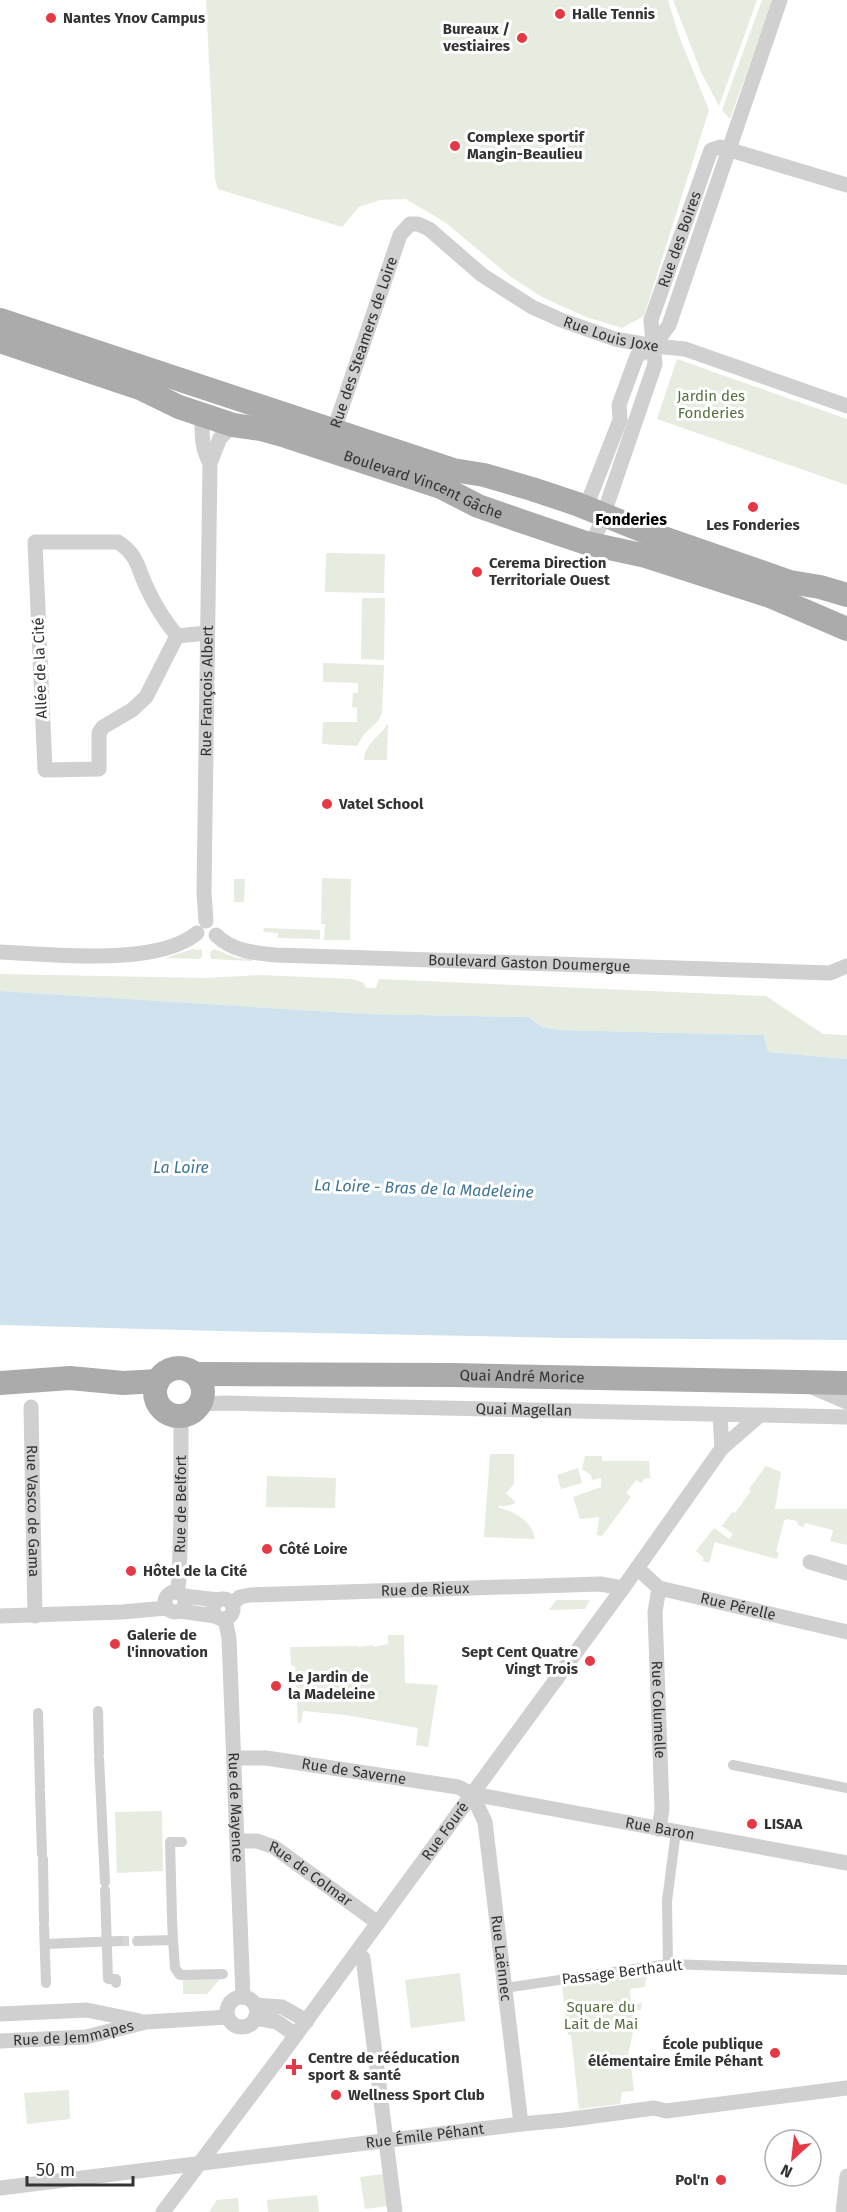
<svg xmlns="http://www.w3.org/2000/svg" width="847" height="2212" font-family="'Fira Sans',sans-serif">
  <rect width="100%" height="100%" fill="#fff"/>
  <!-- green -->
  <g fill="#e6ecdf">
    <path d="M206 0H668L679 36 709 110 644 316 622 328 586 317 542 297 511 277 446 223 406 199 380 200 359 207 342 227 218 189 215 179Z"/>
    <path d="M673 0H757L719 106 701 72Z"/>
    <path d="M762 0H773L730 119 722 110Z"/>
    <path d="M677 359 847 419V485L657 419Z"/>
    <path d="M326 553 385 554 384 593 325 592Z"/>
    <path d="M362 598H385L384 660 361 659Z"/>
    <path d="M323 663 384 665 382 713 378 721 364 734 357 746 322 744 323 722H357V708L352 707 353 693H358V683L323 682Z"/>
    <path d="M388 723 387 760H364C365 743 380 737 388 723Z"/>
    <path d="M322 878 351 879 350 940H324L325 924H321Z"/>
    <path d="M234 879H245L244 902H234Z"/>
    <path d="M264 928 320 930V939L278 938V933L263 932Z"/>
    <path d="M193 949 202 950V957L199 959 165 958Z"/>
    <path d="M214 949 237 958 252 959V961L211 959 210 952Z"/>
    <path d="M0 974 205 978 261 975 352 979 364 983 366 988H376L379 979 766 996 823 1034 847 1035V1059L768 1052 764 1035 560 1030 542 1027 529 1017 366 1014 0 991Z"/>
    <path d="M490 1454H514V1484L506 1493 516 1503 506 1506H499V1508C514 1511 532 1521 535 1539L484 1537Z"/>
    <path d="M585 1456H602V1461H649L650 1478 644 1479 641 1483 636 1480 626 1493 631 1497 602 1536 597 1535 599 1517 580 1519 573 1497 601 1487V1478L592 1480 591 1475 582 1469Z"/>
    <path d="M766 1466 781 1472 775 1509H847V1545L830 1541 833 1530 805 1523 804 1527 798 1525 797 1521 787 1519 784 1521 776 1552 779 1553 777 1559 715 1542 709 1563 702 1561 704 1558 696 1551 714 1528 729 1539 733 1534 722 1526 732 1512 735 1513 751 1491 749 1489Z"/>
    <path d="M578 1468 582 1483 561 1489 557 1475Z"/>
    <path d="M267 1476 336 1478 335 1508 266 1507Z"/>
    <path d="M556 1600H590L585 1609 549 1610Z"/>
    <path d="M388 1635H404L405 1683 438 1685 428 1747 416 1745 418 1728 346 1715 303 1711 301 1723H298L295 1666 291 1665 290 1647 358 1646V1647L373 1645 374 1647 388 1644Z"/>
    <path d="M162 1811 163 1871 117 1873 115 1812Z"/>
    <path d="M647 1972 645 1987 630 1989 631 2004 642 2003 641 2010 632 2011 634 2027 626 2065 631 2066 634 2091 622 2092 620 2104 579 2109 571 2035H568L562 1986Z"/>
    <path d="M460 1973 465 2021 411 2028 405 1980Z"/>
    <path d="M221 1978 207 1994H183V1979Z"/>
    <path d="M69 2090 70 2119 27 2124 24 2093Z"/>
    <path d="M383 2174 388 2206 365 2209 360 2177Z"/>
    <path d="M317 2195 319 2212H268L267 2200Z"/>
    <path d="M238 2198 239 2212H209L217 2200Z"/>
  </g>
  <!-- water -->
  <path fill="#cfe2ee" d="M0 991 366 1014 529 1017 542 1027 560 1030 764 1035 768 1052 847 1059V1340L566 1338 219 1331 0 1325Z"/>
  <g fill="none" stroke-linecap="round" stroke-linejoin="round">
    <!-- pedestrian-tunnel -->
    <path stroke="#d6d6d6" stroke-width="10" stroke-dasharray="10 5" stroke-linecap="butt" d="M119 1941H137"/>
    <!-- pedestrian -->
    <g stroke="#d0d0d0" stroke-width="10">
      <path d="M98 1711 99 1753"/>
      <path d="M38 1713 40 1787"/>
      <path d="M99 1758 105 1882"/>
      <path d="M733 1765 847 1788"/>
      <path d="M40 1792 42 1854"/>
      <path d="M43 1859 44 1921"/>
      <path d="M105 1890 108 1979H116V1983"/>
      <path d="M172 1916 170 1842H182"/>
      <path d="M44 1926 46 1983"/>
      <path d="M173 1940 175 1968 180 1975 223 1974"/>
      <path d="M137 1941 173 1940 172 1920"/>
      <path d="M45 1944 119 1941"/>
      <path d="M668 1964 667 1901 676 1831"/>
      <path d="M505 1988 668 1964 847 1970"/>
    </g>
    <!-- minor -->
    <g stroke="#d0d0d0" stroke-width="15">
      <path d="M202 415C202 433 201 447 210 463"/>
      <path id="s1" d="M331 439 400 235 410 224H418L429 229 482 275 532 307 561 320 615 339 654 346 685 349 847 406"/>
      <path d="M586 507 620 420 619 405 637 356 654 346 669 325 780 0"/>
      <path d="M35 542H118C139 556 137 568 147 588 155 606 165 621 177 636L146 697 132 710 103 727 99 733V769L45 770Z"/>
      <path id="s2" d="M591 544 599 528 655 364 651 320 711 150 720 147 847 185"/>
      <path d="M177 636 207 633"/>
      <path id="s3" d="M206 921 204 892 210 463 220 438 233 425"/>
      <path id="s4" d="M216 935C232 951 254 953 276 955L830 973 847 966"/>
      <path d="M0 952C51 954 157 967 197 933"/>
      <path d="M810 1386 847 1402"/>
      <path id="s5" d="M200 1404 224 1403 847 1417"/>
      <path id="s6" d="M31 1407 35 1616"/>
      <path d="M720 1415 722 1448"/>
      <path d="M810 1562 847 1573"/>
      <path id="s7" d="M637 1568 659 1588 847 1632"/>
      <path id="s8" d="M659 1588 655 1612 662 1809 659 1829"/>
      <circle cx="175" cy="1602" r="10"/>
      <path id="s9" d="M177 1592 179 1580 181 1515V1415"/>
      <path d="M184 1596 218 1600"/>
      <circle cx="223" cy="1609" r="10"/>
      <path id="s10" d="M232 1604 240 1597 250 1595 600 1584 623 1588"/>
      <path d="M180 1611 215 1616"/>
      <path d="M0 1616 122 1612 167 1608"/>
      <path id="s11" d="M225 1619 229 1638 243 1997"/>
      <path id="s12" d="M235 1758H266L458 1787 472 1794 847 1863"/>
      <path id="s13" d="M472 1794 485 1822 521 2124"/>
      <path id="s14" d="M238 1841H257L274 1847 378 1923"/>
      <path d="M357 1953 363 1958 395 2212"/>
      <circle cx="242" cy="2012" r="15"/>
      <path d="M255 2005 282 2007 307 2021"/>
      <path d="M0 2014 87 2010 140 2021"/>
      <path d="M255 2018 277 2022 296 2035"/>
      <path id="s15" d="M0 2041 86 2037 146 2022 228 2017"/>
      <path id="s16" d="M0 2188 521 2124 565 2120 654 2108 666 2111 847 2088"/>
      <path id="s17" d="M163 2212 279 2058 623 1588 722 1448 760 1415"/>
      <path d="M843 2212 847 2176"/>
    </g>
    <!-- primary -->
    <g stroke="#ababab" stroke-width="24">
      <path d="M0 320 453 470 484 475 532 489 577 504 649 533 790 582 820 587 847 595"/>
      <path id="s18" d="M0 341 140 388 179 407 233 425 261 429 286 436 441 487 478 506 521 521 586 543 646 556 770 596 847 629"/>
      <circle cx="179" cy="1392" r="24"/>
      <path id="s19" d="M196 1374 452 1375 847 1383"/>
      <path d="M0 1383 70 1378 123 1383 158 1381"/>
    </g>
  </g>
  <!-- markers -->
  <g fill="#e63946" stroke="#fff" stroke-width="2">
    <circle cx="560" cy="14" r="6"/>
    <circle cx="51" cy="18" r="6"/>
    <circle cx="522" cy="38" r="6"/>
    <circle cx="455" cy="146" r="6"/>
    <circle cx="753" cy="507" r="6"/>
    <circle cx="477" cy="572" r="6"/>
    <circle cx="327" cy="804" r="6"/>
    <circle cx="267" cy="1549" r="6"/>
    <circle cx="131" cy="1571" r="6"/>
    <circle cx="115" cy="1644" r="6"/>
    <circle cx="590" cy="1661" r="6"/>
    <circle cx="276" cy="1686" r="6"/>
    <circle cx="752" cy="1824" r="6"/>
    <circle cx="775" cy="2053" r="6"/>
    <path d="M291 2058h6v6h6v6h-6v6h-6v-6h-6v-6h6z"/>
    <circle cx="336" cy="2095" r="6"/>
    <circle cx="721" cy="2180" r="6"/>
  </g>
  <g text-anchor="middle" stroke-width="6" stroke-linejoin="round" paint-order="stroke">
    <!-- poi labels -->
    <g font-size="15" font-weight="bold" fill="#333" stroke="#fff" text-anchor="start">
      <text x="572" y="19">Halle Tennis</text>
      <text x="63" y="23">Nantes Ynov Campus</text>
      <text x="510" y="34" text-anchor="end">Bureaux /<tspan x="510" dy="17">vestiaires</tspan></text>
      <text x="467" y="142">Complexe sportif<tspan x="467" dy="17">Mangin-Beaulieu</tspan></text>
      <text x="753" y="530" text-anchor="middle">Les Fonderies</text>
      <text x="489" y="568">Cerema Direction<tspan x="489" dy="17">Territoriale Ouest</tspan></text>
      <text x="339" y="809">Vatel School</text>
      <text x="279" y="1554">Côté Loire</text>
      <text x="143" y="1576">Hôtel de la Cité</text>
      <text x="127" y="1640">Galerie de<tspan x="127" dy="17">l'innovation</tspan></text>
      <text x="578" y="1657" text-anchor="end">Sept Cent Quatre<tspan x="578" dy="17">Vingt Trois</tspan></text>
      <text x="288" y="1682">Le Jardin de<tspan x="288" dy="17">la Madeleine</tspan></text>
      <text x="764" y="1829">LISAA</text>
      <text x="763" y="2049" text-anchor="end">École publique<tspan x="763" dy="17">élémentaire Émile Péhant</tspan></text>
      <text x="308" y="2063">Centre de rééducation<tspan x="308" dy="17">sport &amp; santé</tspan></text>
      <text x="348" y="2100">Wellness Sport Club</text>
      <text x="709" y="2185" text-anchor="end">Pol'n</text>
    </g>
    <!-- street labels -->
    <g font-size="15" fill="#333" stroke="#fff">
      <text dy="5" stroke="none"><textPath href="#s2" startOffset="321">Rue des Boires</textPath></text>
      <text dy="5" stroke="none"><textPath href="#s1" startOffset="464">Rue Louis Joxe</textPath></text>
      <text dy="5" stroke="none"><textPath href="#s1" startOffset="102">Rue des Steamers de Loire</textPath></text>
      <text dy="5" stroke="none"><textPath href="#s18" startOffset="448">Boulevard Vincent Gâche</textPath></text>
      <text transform="translate(40 668) rotate(-92)" y="5">Allée de la Cité</text>
      <text dy="5" stroke="none"><textPath href="#s3" startOffset="230">Rue François Albert</textPath></text>
      <text dy="5" stroke="none"><textPath href="#s4" startOffset="318">Boulevard Gaston Doumergue</textPath></text>
      <text dy="5" stroke="none"><textPath href="#s19" startOffset="326">Quai André Morice</textPath></text>
      <text dy="5" stroke="none"><textPath href="#s5" startOffset="324">Quai Magellan</textPath></text>
      <text dy="5" stroke="none"><textPath href="#s9" startOffset="88">Rue de Belfort</textPath></text>
      <text dy="5" stroke="none"><textPath href="#s6" startOffset="104">Rue Vasco de Gama</textPath></text>
      <text dy="5" stroke="none"><textPath href="#s10" startOffset="196">Rue de Rieux</textPath></text>
      <text dy="5" stroke="none"><textPath href="#s7" startOffset="111">Rue Pérelle</textPath></text>
      <text dy="5" stroke="none"><textPath href="#s8" startOffset="122">Rue Columelle</textPath></text>
      <text dy="5" stroke="none"><textPath href="#s12" startOffset="120">Rue de Saverne</textPath></text>
      <text dy="5" stroke="none"><textPath href="#s11" startOffset="189">Rue de Mayence</textPath></text>
      <text dy="5" stroke="none"><textPath href="#s12" startOffset="432">Rue Baron</textPath></text>
      <text dy="5" stroke="none"><textPath href="#s17" startOffset="474">Rue Fouré</textPath></text>
      <text dy="5" stroke="none"><textPath href="#s14" startOffset="82">Rue de Colmar</textPath></text>
      <text dy="5" stroke="none"><textPath href="#s13" startOffset="168">Rue Laënnec</textPath></text>
      <text transform="translate(622 1972) rotate(-7)" y="5">Passage Berthault</text>
      <text dy="5" stroke="none"><textPath href="#s15" startOffset="74">Rue de Jemmapes</textPath></text>
      <text dy="5" stroke="none"><textPath href="#s16" startOffset="428">Rue Émile Péhant</textPath></text>
    </g>
    <!-- park labels -->
    <g font-size="15" fill="#56703f" stroke="#fff">
      <text x="711" y="401">Jardin des<tspan x="711" dy="17">Fonderies</tspan></text>
      <text x="601" y="2012">Square du<tspan x="601" dy="17">Lait de Mai</tspan></text>
    </g>
    <!-- neighbourhood labels -->
    <g font-size="16" font-weight="bold" fill="#000" stroke="#fff">
      <text x="631" y="525">Fonderies</text>
    </g>
    <!-- water labels -->
    <g font-size="16" font-style="italic" fill="#3f7597" stroke="#fff">
      <text x="181" y="1173">La Loire</text>
      <text transform="translate(424 1188) rotate(2)" y="6">La Loire - Bras de la Madeleine</text>
    </g>
  </g>
  <!-- north arrow -->
  <g transform="translate(793 2158) rotate(207)"><circle r="28" fill="#ffffff" stroke="#adadad" stroke-width="1.5"/>
  <path d="M0-4.5L10 22L0 15L-10 22Z" fill="#e63946"/>
  <text y="-9" font-size="16" font-weight="bold" text-anchor="middle" fill="#333333">N</text>
  </g>
  <!-- scale -->
  <path d="M27 2176v9h106v-9" fill="none" stroke="#333333" stroke-width="3"/>
  <text x="36" y="2176" font-size="18" fill="#333333" stroke="#ffffff" stroke-width="4.5" paint-order="stroke">50 m</text>
</svg>
